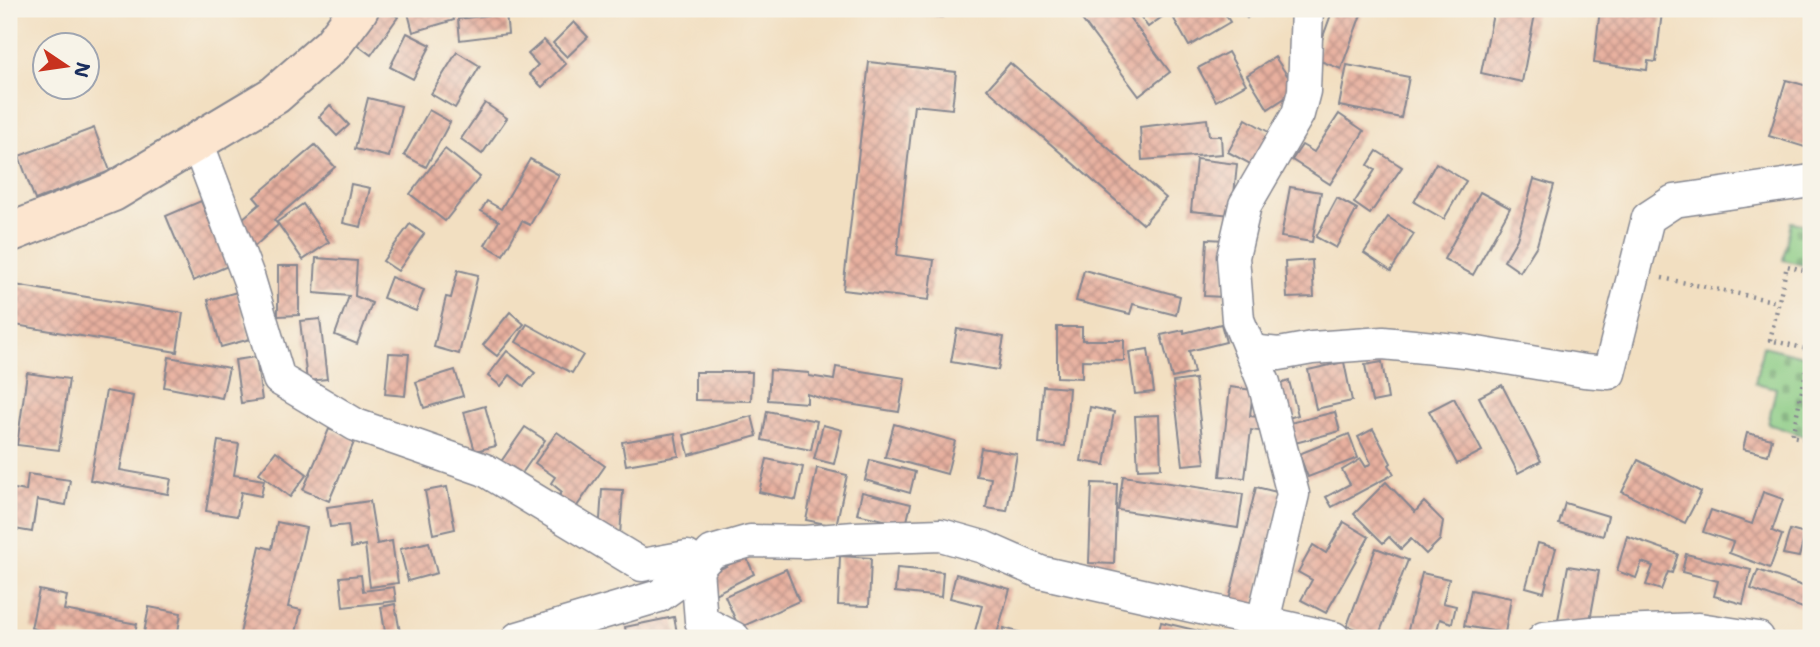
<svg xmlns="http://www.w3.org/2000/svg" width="1820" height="647" font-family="'Shantell Sans',sans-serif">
  <defs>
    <pattern id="cemetery-stones" width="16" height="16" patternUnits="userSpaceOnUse" patternTransform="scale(1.75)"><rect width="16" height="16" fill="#89cb83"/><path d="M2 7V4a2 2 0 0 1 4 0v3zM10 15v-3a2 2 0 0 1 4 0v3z" fill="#6fa56e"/></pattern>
    <pattern id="building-cross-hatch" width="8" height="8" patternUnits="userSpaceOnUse" patternTransform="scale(1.75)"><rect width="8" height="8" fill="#e8b09f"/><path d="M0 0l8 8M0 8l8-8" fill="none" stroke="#bb9085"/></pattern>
  </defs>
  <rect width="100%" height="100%" fill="#f7f3e8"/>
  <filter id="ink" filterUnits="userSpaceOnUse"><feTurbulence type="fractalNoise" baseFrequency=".0143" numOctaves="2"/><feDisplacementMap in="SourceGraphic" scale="14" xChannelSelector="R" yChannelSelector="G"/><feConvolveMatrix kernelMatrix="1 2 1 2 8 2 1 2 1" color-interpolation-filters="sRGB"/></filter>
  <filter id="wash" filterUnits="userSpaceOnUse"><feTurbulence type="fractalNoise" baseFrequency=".00686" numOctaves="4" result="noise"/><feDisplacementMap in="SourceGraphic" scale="28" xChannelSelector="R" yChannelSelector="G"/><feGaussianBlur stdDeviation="1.57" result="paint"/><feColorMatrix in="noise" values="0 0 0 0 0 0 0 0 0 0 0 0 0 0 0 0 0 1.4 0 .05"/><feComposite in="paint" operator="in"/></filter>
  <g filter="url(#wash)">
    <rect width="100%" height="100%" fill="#f2dfc1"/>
    <!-- cemetery -->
    <g fill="url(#cemetery-stones)" stroke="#527d70" stroke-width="2">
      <path d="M1811 219V267L1783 260 1791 222 1809 225Z"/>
      <path d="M1763 346 1811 358V438L1768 424 1776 388 1755 383Z"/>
    </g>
    <g id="blocks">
      <!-- building -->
      <g fill="url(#building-cross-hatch)">
        <path d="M380 9H386L398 17 371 55 355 43Z"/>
        <path d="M407 9H451L454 20 413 32Z"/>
        <path d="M527 9H554L531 19Z"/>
        <path d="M899 9H943L942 17 898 13Z"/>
        <path d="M1074 9H1123L1170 72 1139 96Z"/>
        <path d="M1135 9H1173L1148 27Z"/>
        <path d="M1192 9H1222L1230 22 1189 46 1174 19Z"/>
        <path d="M1238 9H1256L1247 18Z"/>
        <path d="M1333 9H1363L1341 69 1315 59Z"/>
        <path d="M1494 9H1536L1522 82 1481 73Z"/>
        <path d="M1600 9H1644L1662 12 1656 62 1648 61 1647 70 1594 63Z"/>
        <path d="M506 13 508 34 460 40 458 19Z"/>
        <path d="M574 22 588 37 567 57 553 43Z"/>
        <path d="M407 33 431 45 413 79 390 67Z"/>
        <path d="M544 40 566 64 542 87 529 74 538 65 528 54Z"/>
        <path d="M457 52 480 66 455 108 431 94Z"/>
        <path d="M1228 52 1246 84 1216 101 1198 68Z"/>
        <path d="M1275 57 1297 90 1268 109 1247 75Z"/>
        <path d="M869 62 956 72 952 109 914 105 897 255 934 260 929 300 843 290Z"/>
        <path d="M1010 63 1166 198 1143 224 987 89Z"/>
        <path d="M1347 65 1409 77 1401 118 1339 106Z"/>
        <path d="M1786 80 1811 87V149L1769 136Z"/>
        <path d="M368 98 401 106 389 157 355 149Z"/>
        <path d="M485 103 507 118 482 154 461 139Z"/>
        <path d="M330 105 349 125 337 136 319 117Z"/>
        <path d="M429 110 450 122 426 167 404 155Z"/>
        <path d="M1339 114 1364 131 1330 184 1292 160 1302 145 1314 152Z"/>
        <path d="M1207 119 1209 136H1221L1222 154 1142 160 1140 127Z"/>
        <path d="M1246 119 1272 134 1254 166 1228 152Z"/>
        <path d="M94 128 110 171 35 200 19 156Z"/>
        <path d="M315 145 335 167 274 220 278 225 255 246 236 224 260 204 254 197Z"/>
        <path d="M445 149 480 177 445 221 410 194Z"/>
        <path d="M1377 151 1402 167 1370 214 1354 203 1375 170 1368 165Z"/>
        <path d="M530 159 559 175 530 225 522 221 503 255 485 245 499 221 481 211 487 201 501 209Z"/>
        <path d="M1196 159 1237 164 1232 215 1191 211Z"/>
        <path d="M1436 163 1466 181 1444 219 1414 202Z"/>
        <path d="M1534 179 1554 185 1537 245 1520 272 1504 261 1517 239Z"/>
        <path d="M351 184 370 188 361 227 343 223Z"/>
        <path d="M1290 187 1321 192 1312 242 1281 237Z"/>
        <path d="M1480 192 1510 208 1473 275 1444 259Z"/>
        <path d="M1337 198 1357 209 1336 248 1316 237Z"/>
        <path d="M201 201 228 266 193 281 166 216Z"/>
        <path d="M303 204 329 242 303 260 277 222Z"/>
        <path d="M1388 217 1414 234 1391 271 1364 253Z"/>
        <path d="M410 224 424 234 398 271 383 261Z"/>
        <path d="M1207 239 1226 240 1223 297 1204 296Z"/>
        <path d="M316 258 357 261 355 296 372 303 357 344 335 335 349 296 314 293Z"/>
        <path d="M1312 260 1314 297 1287 298 1285 262Z"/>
        <path d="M278 266H299V315L278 316Z"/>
        <path d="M458 270 478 275 459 354 434 347 446 297 451 298Z"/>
        <path d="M1084 270 1180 296 1176 315 1133 304 1130 314 1076 301Z"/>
        <path d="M391 277 424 290 416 311 383 298Z"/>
        <path d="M9 284 183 313 177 352 9 324Z"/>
        <path d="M237 292 250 339 221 347 208 300Z"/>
        <path d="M510 312 524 324 497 356 483 345Z"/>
        <path d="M320 319 327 379 307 381 300 321Z"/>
        <path d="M527 324 583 355 572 373 516 342Z"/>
        <path d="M1221 324 1226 342 1189 351 1194 373 1172 378 1161 335 1184 330V333Z"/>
        <path d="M1057 327H1082V340H1124V361L1082 360V378L1057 377Z"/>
        <path d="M957 329 1004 337 998 370 951 362Z"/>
        <path d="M1148 349 1154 392 1135 394 1129 352Z"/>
        <path d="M507 351 535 373 524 386 510 375 501 386 488 376Z"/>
        <path d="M389 353 409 354 405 396 385 394Z"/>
        <path d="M169 357 229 368 222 398 164 387Z"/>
        <path d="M256 357 262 400 241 403 235 360Z"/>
        <path d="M1344 362 1352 401 1316 409 1308 370Z"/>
        <path d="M1382 362 1388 399 1372 402 1365 365Z"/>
        <path d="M836 367 905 378 899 412 830 401 807 394V403L768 400 770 370 809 373V376L834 380Z"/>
        <path d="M455 370 463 396 424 408 416 382Z"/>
        <path d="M695 372H752L751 401 695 400Z"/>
        <path d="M27 373 69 379 59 450 17 445Z"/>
        <path d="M1195 379 1205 463 1183 465 1173 382Z"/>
        <path d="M1289 381 1298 415 1282 420 1273 386Z"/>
        <path d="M1502 385 1541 461 1518 473 1479 397Z"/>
        <path d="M1043 386 1069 388 1065 446 1039 444Z"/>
        <path d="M1230 387 1253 390 1250 416 1268 418 1267 432 1251 430 1245 478 1220 476Z"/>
        <path d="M106 391 133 396 120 470 171 479 168 494 90 480Z"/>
        <path d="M1454 398 1482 451 1457 464 1429 411Z"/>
        <path d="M485 406 496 446 475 451 464 412Z"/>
        <path d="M1090 407 1114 412 1105 465 1081 461Z"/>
        <path d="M767 411 817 421 811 450 762 440Z"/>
        <path d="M1335 412 1340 431 1295 443 1290 423Z"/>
        <path d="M1159 415 1161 468 1138 469 1135 416Z"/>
        <path d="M752 416 757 436 689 455 684 435Z"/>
        <path d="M894 424 955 441 947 474 885 457Z"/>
        <path d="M823 425 842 430 834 464 814 459Z"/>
        <path d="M525 427 545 440 518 479 498 466Z"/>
        <path d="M329 429 355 440 329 501 303 490Z"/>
        <path d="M1373 429 1391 463 1389 465 1394 474 1332 507 1326 497 1350 484 1342 470 1361 459 1366 467 1371 463 1358 437Z"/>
        <path d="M557 432 605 466 570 516 553 504 562 492 551 483 555 477 535 463Z"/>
        <path d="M675 433 679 456 626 465 622 442Z"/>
        <path d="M1747 433 1772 439 1768 455 1743 449Z"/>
        <path d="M1349 434 1358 458 1308 477 1299 454Z"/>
        <path d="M218 441 239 444 234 475 264 480 261 496 241 492 237 516 206 511Z"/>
        <path d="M981 448 1017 454 1007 511 986 508 991 478 976 476Z"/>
        <path d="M276 451 307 474 290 497 259 473Z"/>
        <path d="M767 459 803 467 796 500 759 492Z"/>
        <path d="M870 460 915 472 910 493 865 480Z"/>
        <path d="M1638 460 1701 492 1685 523 1622 492Z"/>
        <path d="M817 468 847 475 836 526 806 520Z"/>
        <path d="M28 474 70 480 66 505 37 500 32 532 9 528V488L26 491Z"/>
        <path d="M1123 476 1243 494 1238 528 1118 510Z"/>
        <path d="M1386 482 1415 512 1424 502 1443 521 1440 540 1426 554 1411 539 1401 549 1389 537 1383 543 1354 514Z"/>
        <path d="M1092 483 1117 484 1114 564 1089 563Z"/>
        <path d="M447 487 455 529 433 534 425 491Z"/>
        <path d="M1256 487 1281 493 1254 607 1229 600Z"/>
        <path d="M602 489 623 490 620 536 599 535Z"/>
        <path d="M862 492 911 504 906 525 857 514Z"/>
        <path d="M1763 492 1783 499 1772 531 1782 535 1770 568 1729 553 1733 542 1703 532 1711 510 1752 524Z"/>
        <path d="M370 501 377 544 392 541 398 583 370 587 365 545 351 548 348 525 330 527 327 507Z"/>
        <path d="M1565 503 1608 516 1603 536 1559 524Z"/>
        <path d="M277 522 306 528 288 607 301 610 295 638H239L260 546 272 549Z"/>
        <path d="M1344 522 1369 537 1326 613 1301 600 1312 580 1298 572 1313 545 1326 553Z"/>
        <path d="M1790 530 1805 534 1799 557 1783 554Z"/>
        <path d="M1627 536 1678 554 1672 573 1668 572 1661 590 1646 585 1653 566 1642 562 1636 578 1617 571Z"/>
        <path d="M429 542 437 573 408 581 400 549Z"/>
        <path d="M1538 543 1556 548 1544 592 1526 587Z"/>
        <path d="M1376 548 1408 560 1378 637 1347 626Z"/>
        <path d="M1686 554 1751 570 1743 604 1714 596 1718 581 1682 572Z"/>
        <path d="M746 556 754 574 713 595 704 577Z"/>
        <path d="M840 556 871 558 869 606 838 605Z"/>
        <path d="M1568 566 1599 571 1589 626 1558 620Z"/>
        <path d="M897 568 943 572 941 597 895 592Z"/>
        <path d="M786 569 799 601 739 628 725 596Z"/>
        <path d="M1758 570 1811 589V611L1751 589Z"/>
        <path d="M1422 573 1449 579 1443 603 1456 606 1452 623 1440 619 1435 638 1407 634Z"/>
        <path d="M956 574 1010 589 996 637 975 631 982 606 950 598Z"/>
        <path d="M361 575 363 591 394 587 396 601 343 607 340 577Z"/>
        <path d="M39 590 67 596 64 610 137 624 134 638H92L60 632 59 638H38L39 630 31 628Z"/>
        <path d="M1471 590 1511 598 1505 633 1464 626Z"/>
        <path d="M395 604 401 638H386L381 607Z"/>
        <path d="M149 607 181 613 177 638H143Z"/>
        <path d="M674 617 678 638H627L625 627Z"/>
        <path d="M1161 622 1207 633 1205 638H1157Z"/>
        <path d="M1004 628 1036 637V638H1001Z"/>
      </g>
    </g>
  </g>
  <g filter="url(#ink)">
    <use href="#blocks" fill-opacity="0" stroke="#868790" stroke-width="2"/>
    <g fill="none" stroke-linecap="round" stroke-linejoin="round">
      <!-- street casing -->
      <g stroke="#868790" stroke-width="35">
        <g id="street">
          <path d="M197 142 249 279 279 379 356 425 485 470 642 565 687 557 697 569 701 621 734 638"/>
          <path d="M1251 351 1279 354 1312 348 1383 343 1465 351 1584 371 1609 373 1648 218 1674 201 1811 181"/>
          <path d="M1263 621 1293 494 1264 383 1238 320 1233 257 1245 205 1298 114 1304 91 1307 9"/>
          <path d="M518 638 659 596 697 569 712 552 750 541 805 542 855 538 941 535 983 547 1040 572 1334 638"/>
          <path d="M1544 638 1592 633 1699 629 1758 638"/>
        </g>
      </g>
      <!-- secondary casing -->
      <g stroke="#868790" stroke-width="42">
        <path id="secondary" d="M9 233 113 192 275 95 332 45 359 9"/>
      </g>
      <!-- path -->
      <g stroke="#868790" stroke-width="4.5" stroke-dasharray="2 5" stroke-linecap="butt">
        <path d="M1662 278 1778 302"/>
        <path d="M1811 350 1770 340 1787 266 1811 272"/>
        <path d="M1811 350 1792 436 1811 440"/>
      </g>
      <!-- street -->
      <use href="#street" stroke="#fff" stroke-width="32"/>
      <!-- secondary -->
      <use href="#secondary" stroke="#fce5cf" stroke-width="38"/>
    </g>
  </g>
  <!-- margin -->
  <rect width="1820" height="647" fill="none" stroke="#f7f3e8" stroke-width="35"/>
  <!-- north arrow -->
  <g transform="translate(66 66) rotate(103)"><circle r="33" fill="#f7f3e8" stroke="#9fa5b1" stroke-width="2"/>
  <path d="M0-5L12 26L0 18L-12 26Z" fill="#c8321e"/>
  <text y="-10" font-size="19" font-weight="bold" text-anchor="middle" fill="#1b2f5e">N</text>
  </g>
</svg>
